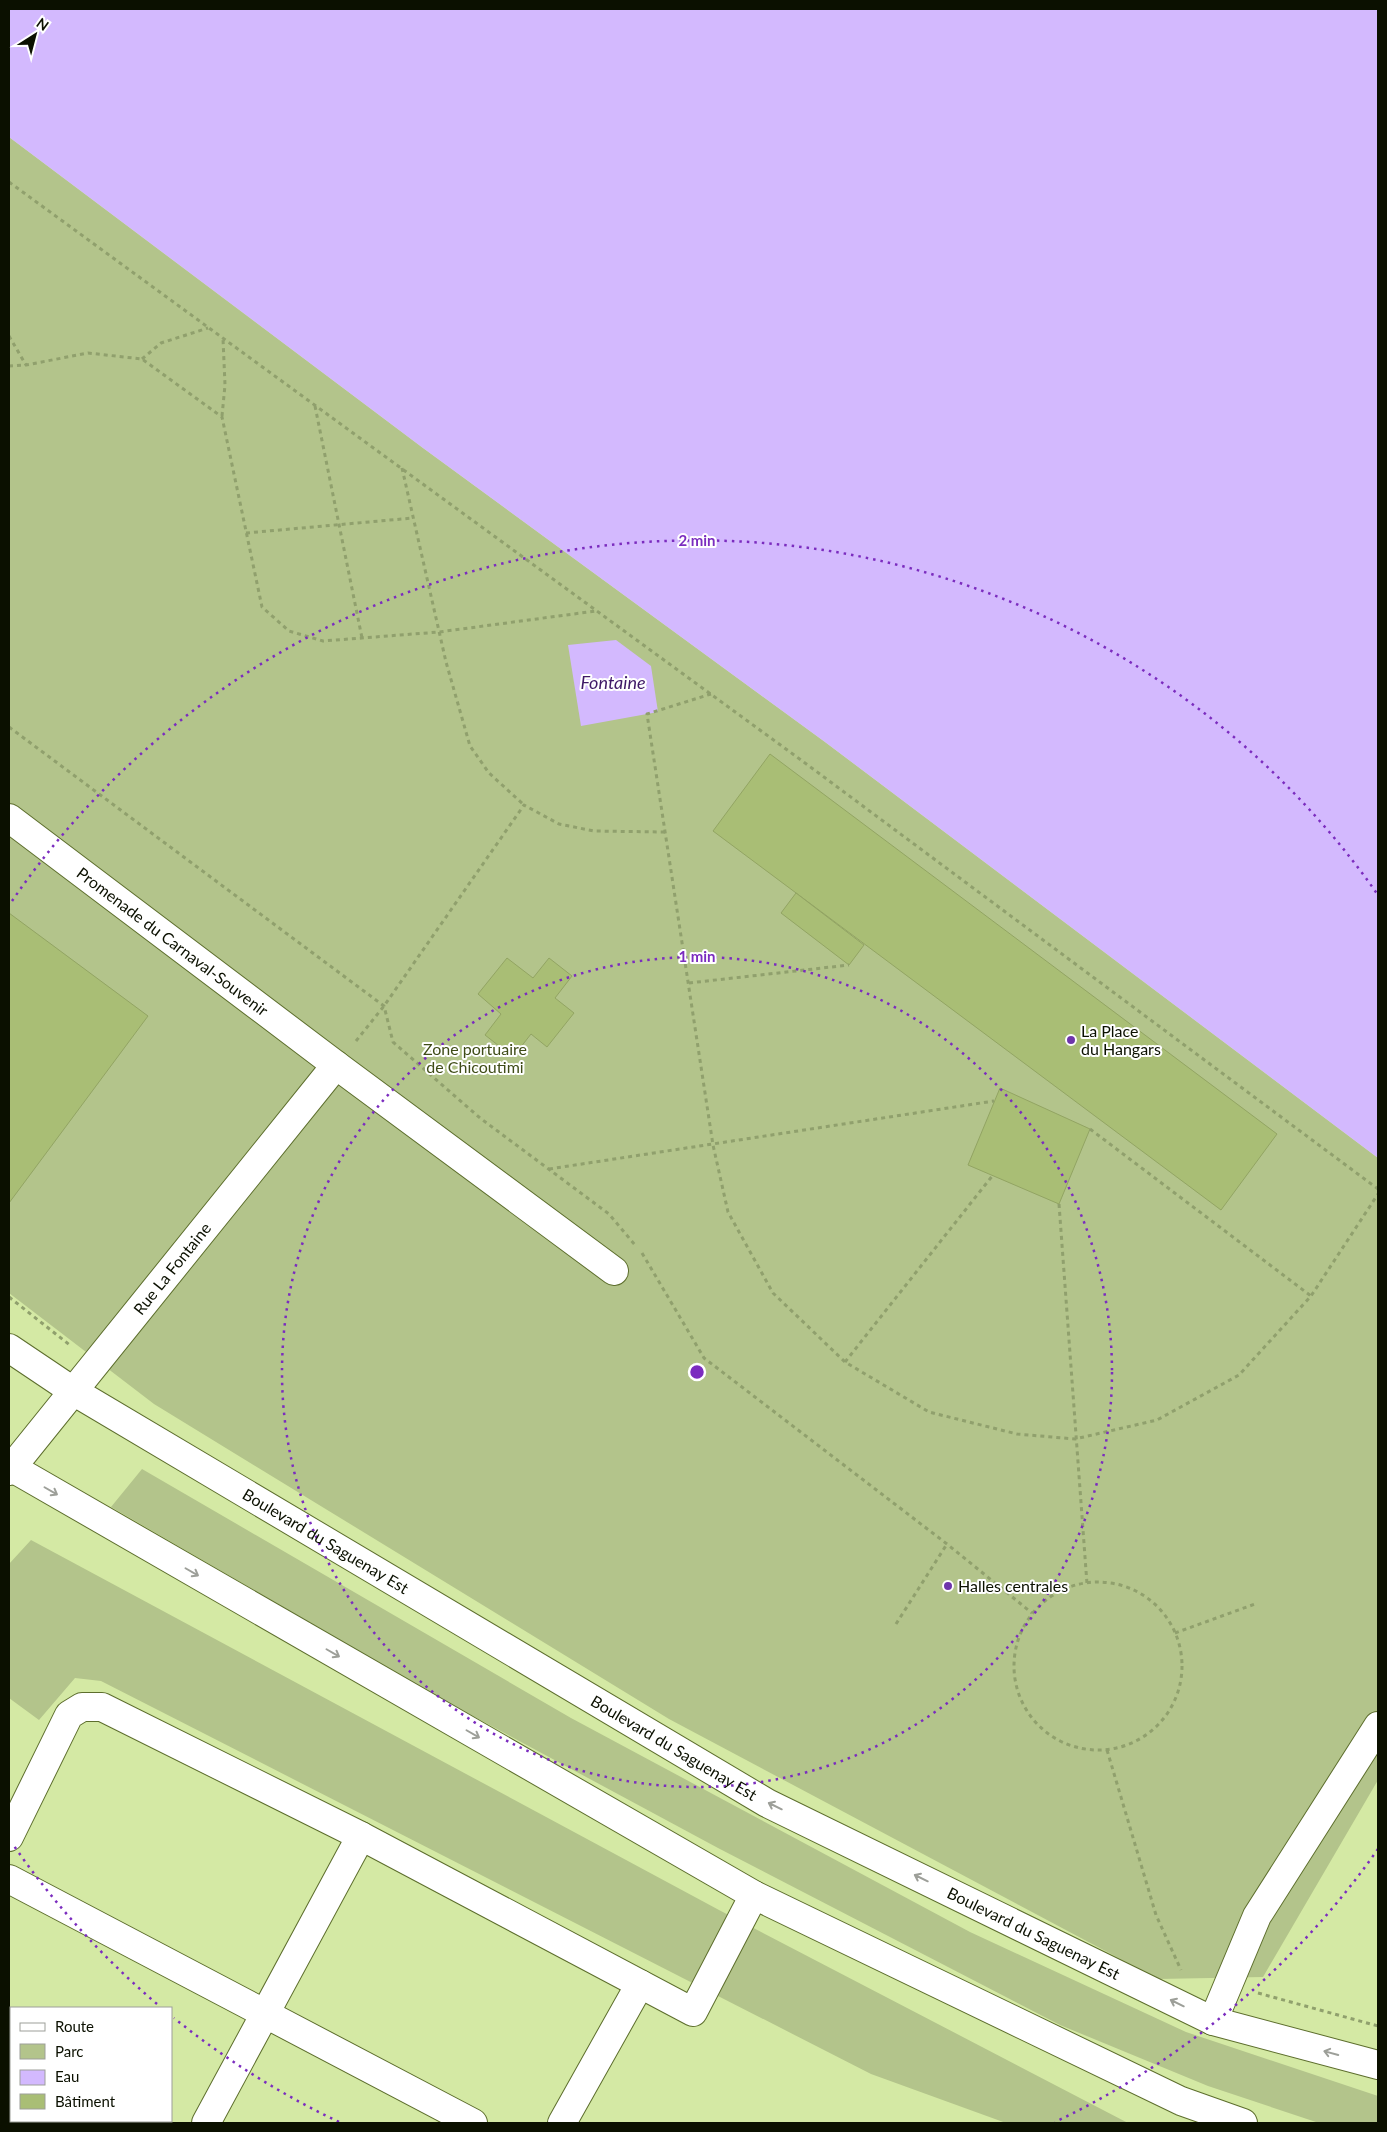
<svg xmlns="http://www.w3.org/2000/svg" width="1387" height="2132" font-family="Lato,sans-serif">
  <rect width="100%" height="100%" fill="#d4e9a4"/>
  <!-- green -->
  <g fill="#b3c48b">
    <path d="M9 137 423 448 825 742 1378 1158V1780L1263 1977 1158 1979 669 1719 154 1404 9 1293Z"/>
    <path d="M142 1469 571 1718 970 1932 1186 2032 1378 2096V2123H1319L1208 2086 1060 2025 718 1848 445 1701 111 1507Z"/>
    <path d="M31 1540 719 1910 1128 2123H1006L871 2074 101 1681 75 1678 39 1720 9 1698V1564Z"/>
  </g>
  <!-- water -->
  <g fill="#d3b9fe">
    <path d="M9 9H1378V1158L825 742 423 448 9 137Z"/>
    <path d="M616 640 651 666 658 712 581 726 568 645Z"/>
  </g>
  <!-- building -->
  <g fill="#a9be75" stroke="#92a463">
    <path d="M770 754 1277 1134 1221 1210 713 831Z"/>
    <path d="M796 893 864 945 849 965 781 913Z"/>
    <path d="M9 913 148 1016 9 1203Z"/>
    <path d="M507 958 533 978 549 958 572 976 555 998 574 1013 547 1047 531 1034 513 1057 485 1035 501 1014 478 994Z"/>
    <path d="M1000 1088 1090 1129 1059 1204 968 1165Z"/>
  </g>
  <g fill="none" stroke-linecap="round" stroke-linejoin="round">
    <!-- minor casing -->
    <g stroke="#5d6e2d" stroke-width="30">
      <g id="minor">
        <path id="s1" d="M9 818 336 1065 614 1271"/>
        <path id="s2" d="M9 1471 336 1065"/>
        <path d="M9 1837 69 1715 82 1707H102L361 1836 693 2012 754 1895"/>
        <path d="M9 1879 473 2123"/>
        <path d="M1213 2021 1257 1916 1378 1726"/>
        <path d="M57 2123 59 2121"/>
        <path d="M206 2123 361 1836"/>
        <path d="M562 2123 640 1984"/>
      </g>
    </g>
    <!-- major casing -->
    <g stroke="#5d6e2d" stroke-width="30">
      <g id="major">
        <path id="s3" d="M9 1348 73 1391 767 1803 1213 2021 1378 2065"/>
        <path d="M9 1466 754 1895 1181 2101 1243 2123"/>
      </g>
    </g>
    <!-- path -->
    <g stroke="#90a06d" stroke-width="3" stroke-dasharray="4 4" stroke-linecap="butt">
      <path d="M9 182 801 760 1378 1189"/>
      <path d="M9 336 26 365"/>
      <path d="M142 359 161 343 208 328"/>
      <path d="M9 366 26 365 88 353 142 359 222 417 262 607 289 631 323 641 439 632 596 611"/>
      <path d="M315 406 362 638"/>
      <path d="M222 416 225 385 223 339"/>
      <path d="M402 468 446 662 470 746 489 773 524 805"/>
      <path d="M246 533 413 518"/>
      <path d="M711 694 647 714 713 1145 728 1212 773 1293 845 1362 929 1412 1017 1434 1075 1439 1157 1420 1239 1375 1311 1296 1378 1194"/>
      <path d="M9 727 384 1006 393 1042 480 1118 609 1214 635 1245"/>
      <path d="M689 983 849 965"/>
      <path d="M356 1041 384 1006 524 805 559 824 594 831 665 832"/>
      <path d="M1090 1129 1311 1296"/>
      <path d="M549 1169 994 1101"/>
      <path d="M1059 1204 1087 1584"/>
      <path d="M642 1253 704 1358 947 1544 1032 1613"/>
      <path d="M9 1297 71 1346"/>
      <path d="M845 1362 993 1175"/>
      <circle cx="1098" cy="1666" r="84"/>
      <path d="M896 1624 947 1544"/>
      <path d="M1175 1633 1255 1604"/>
      <path d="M1107 1750 1156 1915 1181 1970"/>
      <path d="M1258 1993 1378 2026"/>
    </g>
    <!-- minor -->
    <use href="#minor" stroke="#fff" stroke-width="28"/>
    <!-- major -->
    <use href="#major" stroke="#fff" stroke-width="28"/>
  </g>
  <!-- one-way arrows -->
  <defs><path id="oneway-shaft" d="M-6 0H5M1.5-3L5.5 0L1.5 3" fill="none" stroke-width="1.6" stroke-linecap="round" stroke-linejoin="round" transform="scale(1.25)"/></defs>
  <g stroke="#9d9f99">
    <use href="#oneway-shaft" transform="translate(51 1491) rotate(30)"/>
    <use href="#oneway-shaft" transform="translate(192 1572) rotate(30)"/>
    <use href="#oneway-shaft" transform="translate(333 1653) rotate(30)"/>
    <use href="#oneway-shaft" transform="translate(473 1734) rotate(30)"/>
    <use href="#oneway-shaft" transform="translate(775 1806) rotate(-154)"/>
    <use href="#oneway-shaft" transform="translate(921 1878) rotate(-154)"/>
    <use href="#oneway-shaft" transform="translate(1177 2003) rotate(-154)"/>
    <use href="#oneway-shaft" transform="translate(1331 2053) rotate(-165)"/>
  </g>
  <!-- distance rings -->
  <g fill="none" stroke="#7b2cbf" stroke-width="2.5" stroke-dasharray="2.5 5">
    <circle cx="697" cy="1372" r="415"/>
    <path d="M1378 1849A831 831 0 0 1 1055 2122M339 2122A831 831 0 0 1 174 2018M157 2004A831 831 0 0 1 12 1843M12 901A831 831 0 0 1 1378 895"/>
  </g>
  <!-- markers -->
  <g fill="#6e35ab" stroke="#fff" stroke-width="2">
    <circle cx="1071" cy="1040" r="5"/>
    <circle cx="948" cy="1586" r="5"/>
  </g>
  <g text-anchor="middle" stroke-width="4" stroke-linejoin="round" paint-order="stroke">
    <!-- street labels -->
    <g font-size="16" fill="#0b1000" stroke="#fff">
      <text dy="6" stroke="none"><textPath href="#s1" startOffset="205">Promenade du Carnaval-Souvenir</textPath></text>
      <text dy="6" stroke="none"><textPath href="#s2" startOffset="260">Rue La Fontaine</textPath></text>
      <text dy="6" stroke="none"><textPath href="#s3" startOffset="371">Boulevard du Saguenay Est</textPath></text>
      <text dy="6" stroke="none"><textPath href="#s3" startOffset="776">Boulevard du Saguenay Est</textPath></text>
      <text dy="6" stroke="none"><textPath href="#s3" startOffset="1181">Boulevard du Saguenay Est</textPath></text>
    </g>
    <!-- poi labels -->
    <g font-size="16" fill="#0b1000" stroke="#fff" text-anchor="start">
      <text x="1081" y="1037">La Place<tspan x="1081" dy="18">du Hangars</tspan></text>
      <text x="958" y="1592">Halles centrales</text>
    </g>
    <!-- park labels -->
    <g font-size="16" fill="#3f4c17" stroke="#fff">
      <text x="475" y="1055">Zone portuaire<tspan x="475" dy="18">de Chicoutimi</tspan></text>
    </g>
    <!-- water labels -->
    <g font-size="18" font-style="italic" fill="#3f1967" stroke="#fff">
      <text x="613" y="689">Fontaine</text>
    </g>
  </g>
  <circle cx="697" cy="1372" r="8" fill="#7b2cbf" stroke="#fff" stroke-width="2.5"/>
  <g font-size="15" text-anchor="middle" font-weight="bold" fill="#7b2cbf" stroke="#fff" stroke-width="4" stroke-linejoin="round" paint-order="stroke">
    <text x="697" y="546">2 min</text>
    <text x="697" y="962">1 min</text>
  </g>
  <!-- border -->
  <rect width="1387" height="2132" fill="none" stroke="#0b1000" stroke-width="20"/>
  <!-- legend -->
  <rect x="10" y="2007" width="162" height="115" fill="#ffffff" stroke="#9d9f99"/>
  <rect x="20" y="2023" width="25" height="8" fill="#ffffff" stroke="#9d9f99"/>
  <text x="55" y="2032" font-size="15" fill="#0b1000">Route</text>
  <rect x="20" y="2044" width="25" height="15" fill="#b3c48b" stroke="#9d9f99"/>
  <text x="55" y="2057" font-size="15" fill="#0b1000">Parc</text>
  <rect x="20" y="2070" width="25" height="15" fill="#d3b9fe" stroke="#9d9f99"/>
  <text x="55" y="2082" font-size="15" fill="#0b1000">Eau</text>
  <rect x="20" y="2094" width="25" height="15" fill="#a9be75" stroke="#9d9f99"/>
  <text x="55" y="2107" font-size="15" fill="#0b1000">Bâtiment</text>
  <!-- north arrow -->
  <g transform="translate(35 35) rotate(36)" stroke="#ffffff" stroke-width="4" paint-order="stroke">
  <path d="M0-4L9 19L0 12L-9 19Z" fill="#0b1000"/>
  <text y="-8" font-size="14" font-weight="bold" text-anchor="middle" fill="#0b1000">N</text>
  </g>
</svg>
